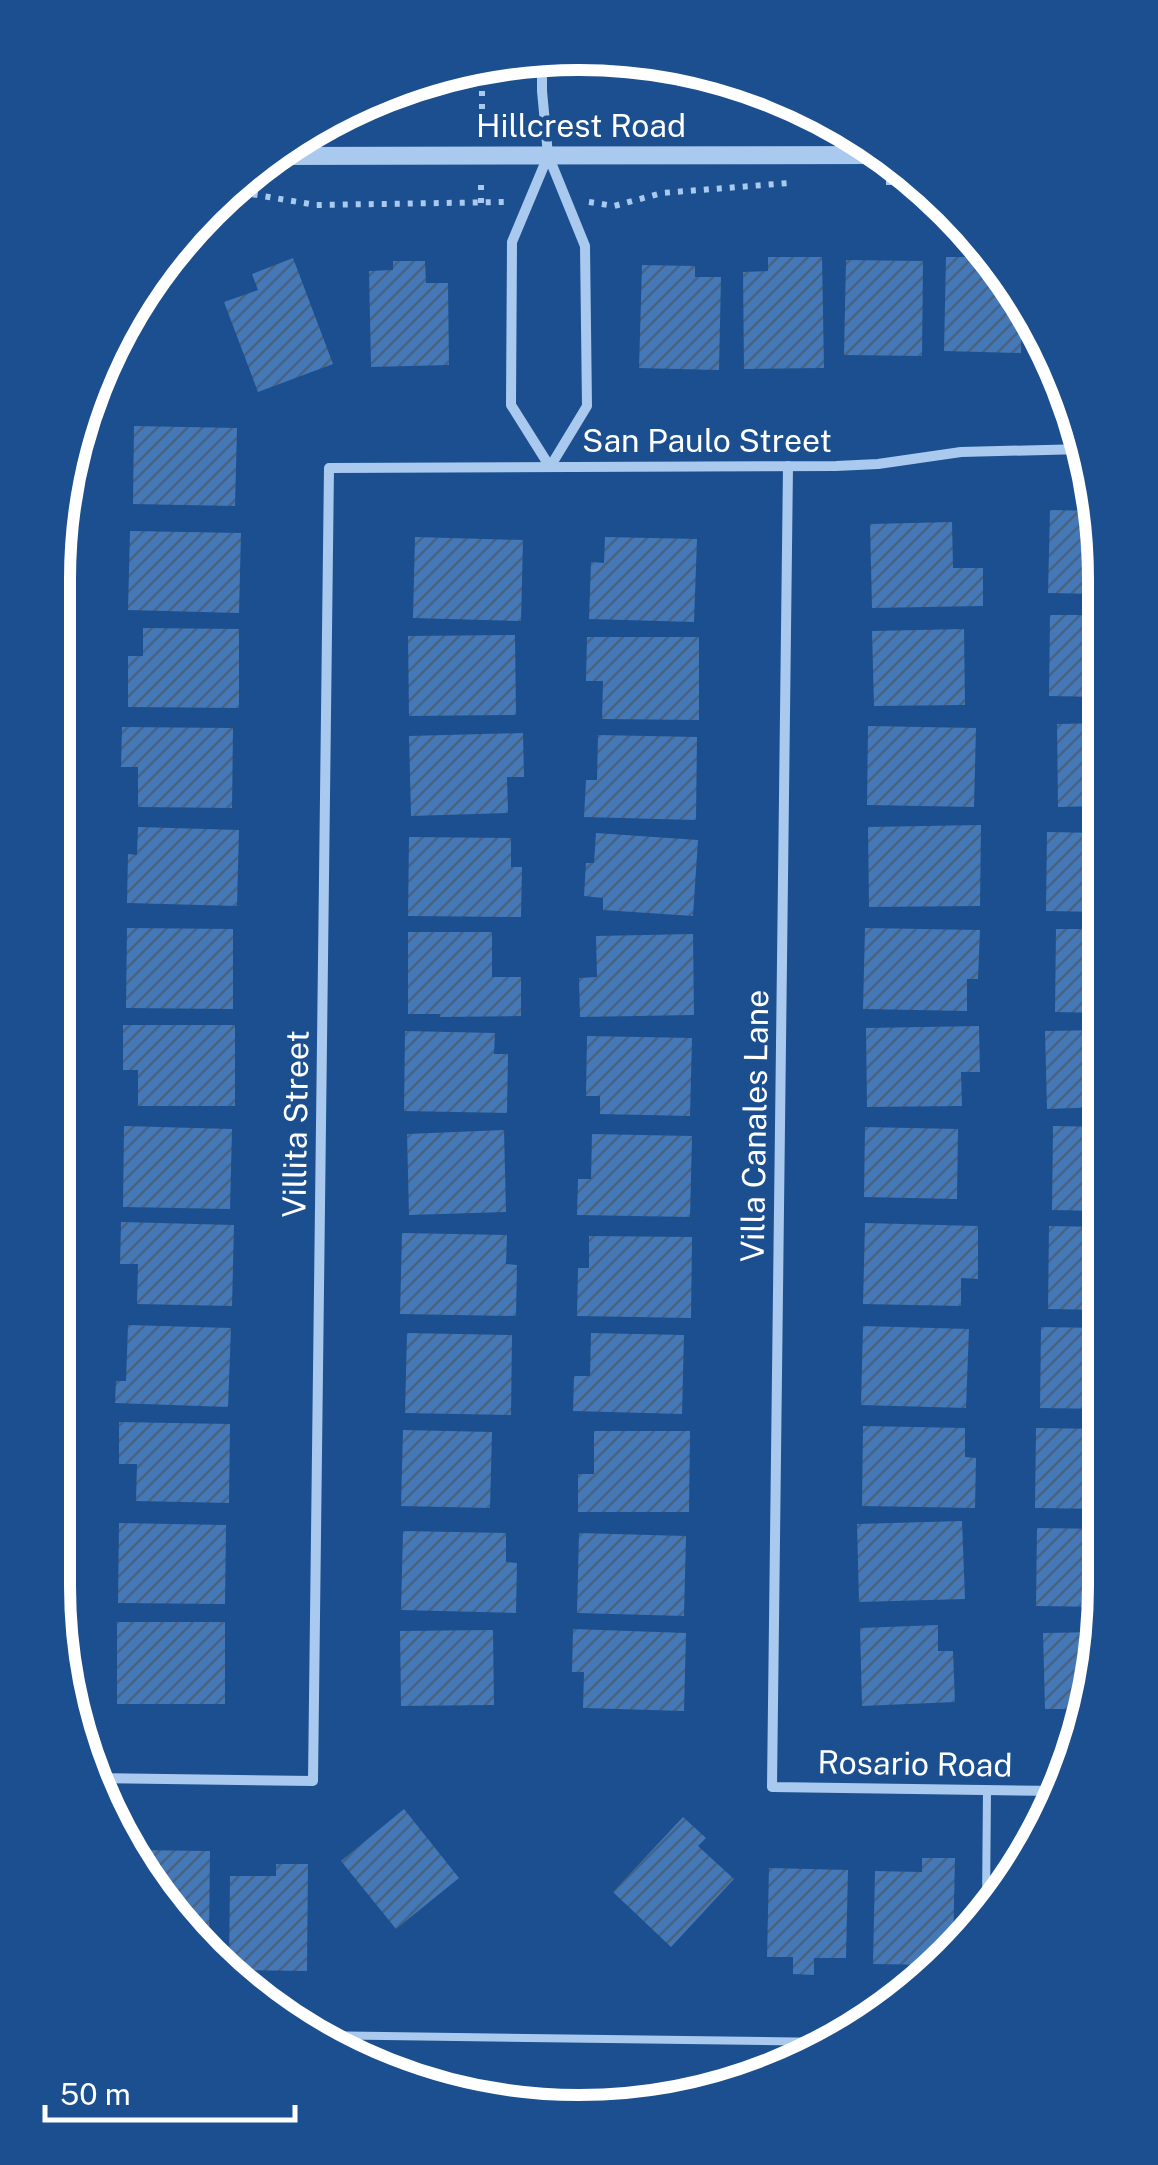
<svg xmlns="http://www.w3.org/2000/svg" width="1158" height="2165" font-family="'Public Sans',sans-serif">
  <defs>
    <pattern id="building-hatch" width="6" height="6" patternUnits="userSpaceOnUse" patternTransform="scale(2.5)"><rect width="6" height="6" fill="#4478b7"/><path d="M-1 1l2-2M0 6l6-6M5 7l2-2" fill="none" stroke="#486282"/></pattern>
  </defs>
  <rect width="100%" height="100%" fill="#1b4f8f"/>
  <!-- building -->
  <g fill="url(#building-hatch)">
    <path d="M969 246H985L997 259 1022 302 1021 353 944 351 946 257H969Z"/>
    <path d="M768 257H822L824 368 744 369 743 272 768 271Z"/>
    <path d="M293 258 333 364 258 392 224 302 258 290 252 274Z"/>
    <path d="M846 260 923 261 922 356 844 355Z"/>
    <path d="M393 261H425L426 283H448L449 365 371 367 369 271 393 270Z"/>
    <path d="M642 265 695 266V277H721L719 370 639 368Z"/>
    <path d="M134 426 237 428 235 506 133 504Z"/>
    <path d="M1050 510 1101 511V594L1048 593Z"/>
    <path d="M952 522 953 568H983V606L872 608 870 524Z"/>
    <path d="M57 531 64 532 61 610H54V545Z"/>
    <path d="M130 531 241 533 239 613 128 610Z"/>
    <path d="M415 537 523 540 521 621 413 618Z"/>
    <path d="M605 537 697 539 694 622 589 619 591 562 604 563Z"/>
    <path d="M1050 615H1101V697L1049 696Z"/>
    <path d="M54 627 64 628 62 669H53Z"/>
    <path d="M143 628 239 629V708L128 707V656H143Z"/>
    <path d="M964 629 965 705 874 706 872 631Z"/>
    <path d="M515 635 516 715 409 716 408 636Z"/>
    <path d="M587 637H699V720L602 719 603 681H586Z"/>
    <path d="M1102 723V806L1058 807 1057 724Z"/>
    <path d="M868 726 976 728 974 807 867 805Z"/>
    <path d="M122 727 233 728 232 808 138 807V767H121Z"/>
    <path d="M53 729H60L59 809H53Z"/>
    <path d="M523 733 524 777H507L508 813 411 816 409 736Z"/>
    <path d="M598 735 697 737 696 820 584 817 586 780H597Z"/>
    <path d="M981 825 980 906 869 907 868 827Z"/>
    <path d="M138 827 239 830 237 906 127 903 128 854 137 855Z"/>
    <path d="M1047 832 1102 833V912L1046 911Z"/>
    <path d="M596 833 698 840 693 916 603 910V898L584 896 586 863H594Z"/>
    <path d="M409 837 511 838V867H522L521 917 408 916Z"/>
    <path d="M127 928 233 929V1009L126 1008Z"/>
    <path d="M865 928 980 930 978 979H967V1011L863 1009Z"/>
    <path d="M1056 929H1102V1013L1055 1012Z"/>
    <path d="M408 932H492V977H521V1016L440 1017V1014H408Z"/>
    <path d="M693 934 694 1015 580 1017 579 978 597 977 596 936Z"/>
    <path d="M53 957H65V1008L53 1007Z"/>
    <path d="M123 1025H235V1106H138V1070H123Z"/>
    <path d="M979 1026 980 1072H961L962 1106 867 1107 866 1028Z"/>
    <path d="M1103 1030V1107L1047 1109 1045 1031Z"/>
    <path d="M405 1031 495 1033 494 1054H508L507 1113 404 1111Z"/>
    <path d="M587 1036 692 1038 690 1116 600 1114V1096H586Z"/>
    <path d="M124 1126 232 1129 230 1209 123 1207Z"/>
    <path d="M1053 1126 1103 1127V1211L1052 1210Z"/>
    <path d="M865 1127 958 1129 957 1199 864 1197Z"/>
    <path d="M504 1130 506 1212 409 1215 407 1134Z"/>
    <path d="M592 1134 692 1136 690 1217 577 1215 578 1179H591Z"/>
    <path d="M53 1167H61L60 1205H53Z"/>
    <path d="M121 1222 234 1225 232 1306 137 1304 138 1264H120Z"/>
    <path d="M865 1223 978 1226V1279L961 1278V1306L863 1304Z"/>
    <path d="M1049 1226 1103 1227V1310L1048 1309Z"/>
    <path d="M402 1233 507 1235 506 1264 517 1265 516 1316 400 1314Z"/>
    <path d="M589 1236 692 1237 691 1318 577 1316 578 1268H589Z"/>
    <path d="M53 1322H56L57 1403H53Z"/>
    <path d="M128 1325 231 1328 228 1407 115 1403 116 1381H126Z"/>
    <path d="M863 1326 969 1329 966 1408 861 1405Z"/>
    <path d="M1041 1327 1103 1328 1104 1409 1040 1408Z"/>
    <path d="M407 1333 512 1335 511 1415 405 1413Z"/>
    <path d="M591 1333 684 1335 682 1414 573 1411 574 1376H590Z"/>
    <path d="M119 1422 230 1424 229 1503 136 1501 137 1464H119Z"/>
    <path d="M863 1426 965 1428V1457L976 1458 975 1508 862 1506Z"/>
    <path d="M1036 1428 1104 1429V1509L1035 1508Z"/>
    <path d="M403 1430 492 1432 490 1508 401 1506Z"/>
    <path d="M594 1431H690L689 1512H578V1474H594Z"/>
    <path d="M962 1521 965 1599 859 1602 857 1524Z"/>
    <path d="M119 1523 226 1525 225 1604 118 1603Z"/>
    <path d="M1037 1528 1104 1529V1607L1036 1606Z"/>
    <path d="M403 1531 506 1533V1562L517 1563 516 1613 401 1610Z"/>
    <path d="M579 1533 686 1536 684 1616 577 1613Z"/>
    <rect x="117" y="1622" width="108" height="82"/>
    <path d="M938 1625V1651H953L955 1702 862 1706 860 1628Z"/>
    <path d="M573 1629 686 1633 684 1711 583 1708 584 1672H572Z"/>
    <path d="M493 1630 494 1705 401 1706 400 1631Z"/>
    <path d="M1101 1632 1081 1709H1045L1043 1633Z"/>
    <path d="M404 1809 459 1878 396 1929 341 1861Z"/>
    <path d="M683 1817 706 1838 698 1846 734 1879 671 1947 613 1892Z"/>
    <path d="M131 1850 210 1851 209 1939H195L162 1907Z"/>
    <path d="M922 1858H955L953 1947 939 1965 873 1964 875 1871 922 1872Z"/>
    <path d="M276 1864H308L307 1971 229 1970 230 1876H276Z"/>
    <path d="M769 1868 848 1870 846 1958H814V1975L793 1974V1957H767Z"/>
  </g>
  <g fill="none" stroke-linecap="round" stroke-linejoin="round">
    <!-- path -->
    <g stroke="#a9c9ee" stroke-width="6" stroke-dasharray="5 8" stroke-linecap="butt">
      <path d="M482 135V71"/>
      <path d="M886 182H925"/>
      <path d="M227 190 316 205 506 202"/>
      <path d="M589 202 614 206 662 193 789 183"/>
      <path d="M481 203V177"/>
    </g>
    <!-- service -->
    <g stroke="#a9c9ee" stroke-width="8">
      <path d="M107 1804V1779"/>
      <path d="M986 1904 987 1790"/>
      <path d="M312 2035 830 2042"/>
    </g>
    <!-- minor -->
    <g stroke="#a9c9ee" stroke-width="10">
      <path d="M542 63V91L548 155 585 246 587 406 550 467"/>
      <path d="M548 156 512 242 511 405 550 467"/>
      <path d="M788 466 772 1787 1059 1791"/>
      <path d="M93 1778 313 1781 329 468 836 466 878 464 961 452 1085 449"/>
    </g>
    <!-- tertiary -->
    <path stroke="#a9c9ee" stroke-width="18" d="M278 156 883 155"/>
  </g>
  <g text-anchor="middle" stroke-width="9" stroke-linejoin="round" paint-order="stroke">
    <!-- street labels -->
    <g font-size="32" fill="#fff" stroke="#1b4f8f">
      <text x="581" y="137">Hillcrest Road</text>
      <text x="707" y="452">San Paulo Street</text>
      <text transform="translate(296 1124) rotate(-89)" y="11">Villita Street</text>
      <text transform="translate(755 1126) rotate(-89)" y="11">Villa Canales Lane</text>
      <text transform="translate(915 1764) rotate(1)" y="11">Rosario Road</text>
    </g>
  </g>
  <!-- crop -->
  <path d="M0 0H1158V2165H0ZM579 70H579A509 509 0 0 1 1088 579V1586A509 509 0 0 1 579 2095H579A509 509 0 0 1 70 1586V579A509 509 0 0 1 579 70Z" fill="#1b4f8f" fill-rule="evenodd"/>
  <path fill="none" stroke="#fff" stroke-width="12" d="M579 70H579A509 509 0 0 1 1088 579V1586A509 509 0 0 1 579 2095H579A509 509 0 0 1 70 1586V579A509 509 0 0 1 579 70Z"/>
  <!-- scale -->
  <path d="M45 2105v15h250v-15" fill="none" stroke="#ffffff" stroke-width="5"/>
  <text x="60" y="2105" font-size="30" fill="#ffffff" stroke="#1b4f8f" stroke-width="8" paint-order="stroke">50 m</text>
</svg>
